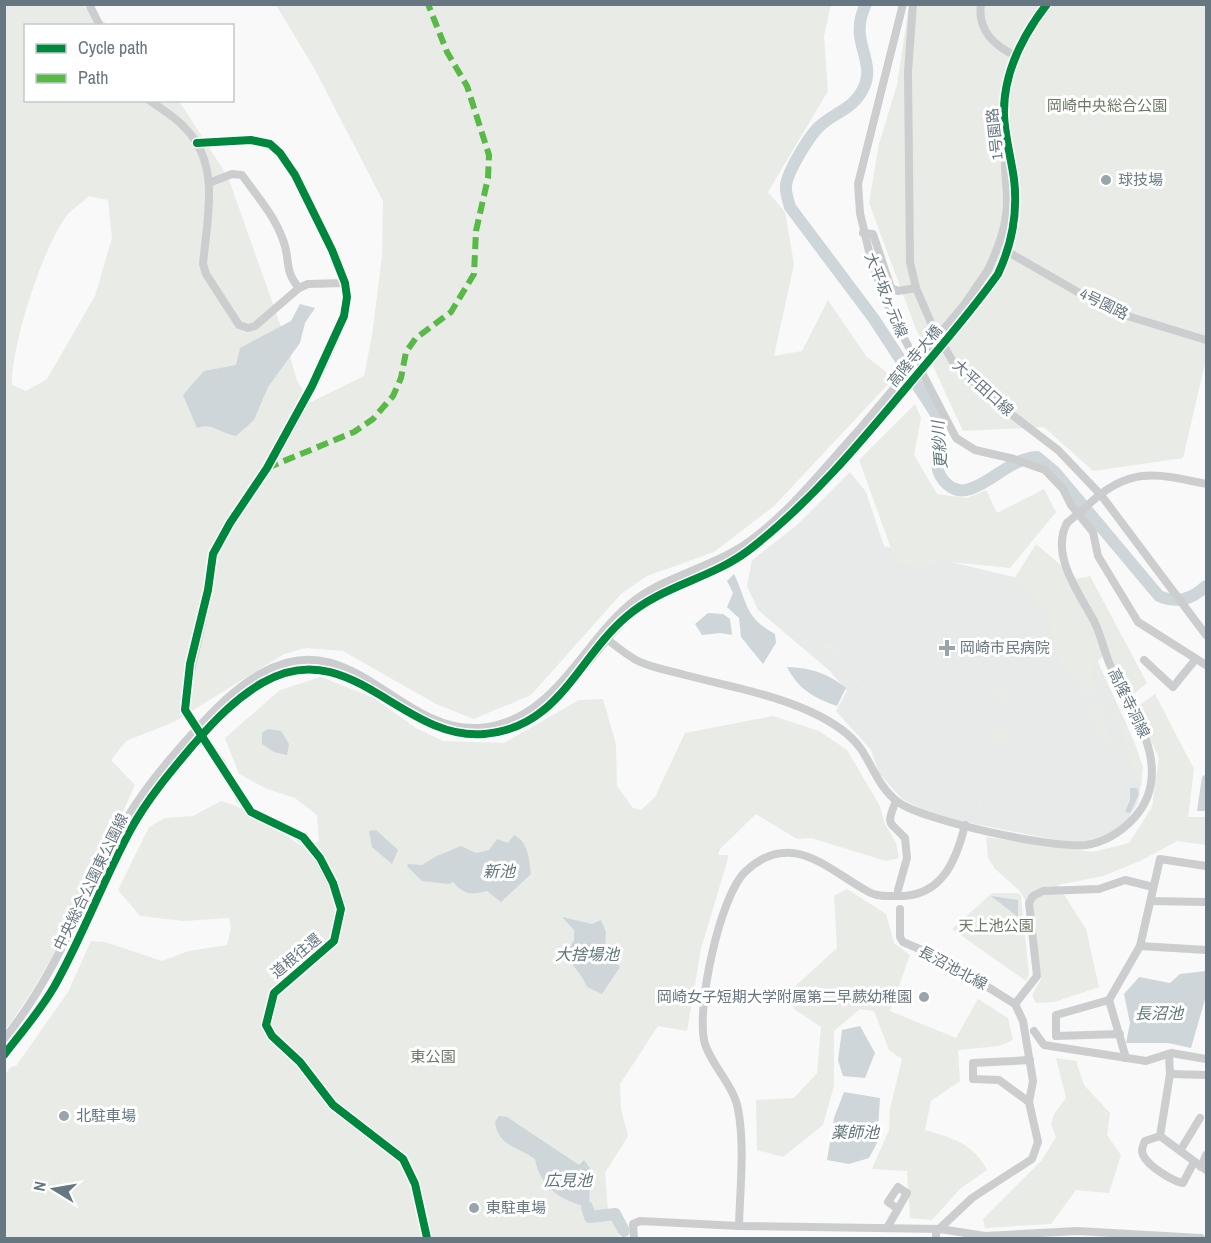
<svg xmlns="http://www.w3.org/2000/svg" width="1211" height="1243" font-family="'Archivo Narrow','Noto Sans JP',sans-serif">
  <rect width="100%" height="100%" fill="#f9f9f9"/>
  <!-- built -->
  <path fill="#e8e9e9" d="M850 472 866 492 884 546 1064 589 1126 723 1143 767 1138 803 1122 828 1107 835 1076 844 935 816 902 799 879 773 871 750 836 711 847 691 830 671 758 610 747 586 752 560 797 525Z"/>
  <!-- green -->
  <g fill="#e8ebe6" fill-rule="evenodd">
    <path d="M5 5H82L108 25 26 26V100L179 101 228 177 286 341 297 381 311 402 364 376 372 336 382 256 383 201 314 68 276 5H831L824 36 828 91 768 192 785 212 794 264 774 356 802 351 828 300 866 356 894 378 774 506 714 552 647 576 621 594 531 695 474 719 436 704 343 651 306 648 284 654 174 722 126 741 111 760 135 785C97 868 60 957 5 1030ZM89 196 108 200 112 238 95 296 47 379 26 391 12 385C11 346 43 245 68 214 74 208 83 202 89 196Z"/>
    <path d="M909 5H1206V359L1183 458 1093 471 1044 427 963 431 916 329 869 203 879 144 897 85Z"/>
    <path d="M915 404 921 418 914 455 937 494 967 498 986 490 997 513 1044 489 1056 512 1010 568 940 561 922 570 896 562 859 460Z"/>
    <path d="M1036 544 1077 579 1090 576 1147 683 1130 697 1106 652 1090 671 1096 690 1087 697 1060 662 1046 613 1014 579Z"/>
    <path d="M796 629 835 646 842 656 839 659 835 654Z"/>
    <path d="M847 665 867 690 871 692 870 698 845 668Z"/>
    <path d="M321 677 374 698 416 728 443 741 504 743 579 700 603 699 616 744 617 786 633 808 641 810 655 797 685 733 773 716 819 731 847 750 880 806 884 822 896 843 899 858 886 861 811 838 797 839 756 814 720 849 718 855H729L701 949 687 1031 658 1026 620 1084 621 1109 628 1136 605 1173 608 1210 628 1234H618L620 1238H5V1074L11 1067 16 1066 68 992 91 941 105 942 162 961 189 951 227 945 231 928 229 918 184 921 140 916 118 890 149 827 165 818 193 816 221 801C250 809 276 827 299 845L319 842 317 815 295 798 267 789 239 774 225 738 280 690Z"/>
    <path d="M987 685 1010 690V707C1001 704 998 698 989 693Z"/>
    <path d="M1155 694 1194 769 1188 817H1206V845L1177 841 1140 861 1103 876 1058 885 1086 929 1099 987 1054 1002 1036 1003 1032 995 1041 979 1034 915 1019 890 995 869 988 858 986 837 1093 852 1129 843 1152 807 1159 758 1136 708Z"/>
    <path d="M1100 698 1113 759 1087 708Z"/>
    <path d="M1112 708H1118C1130 734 1146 758 1141 787L1137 782 1121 727H1117Z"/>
    <circle cx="998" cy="735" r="9"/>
    <path d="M985 776 987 777 981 806 989 817 1027 826V828L988 820 978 806Z"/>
    <path d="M847 889 886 914 894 943 910 955 890 1011 956 1038 978 999 1008 1018 1013 1040 999 1046 958 1050 960 1081 931 1101 925 1130C951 1137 975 1145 987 1170L961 1188 932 1220 910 1218 907 1171 872 1169 889 1130 890 1109 902 1059 889 1050 874 1011 860 1009 834 1031V1086L823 1125 783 1157 757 1150 756 1100 794 1098 817 1073 821 1027 794 1009 790 991 837 948 834 896Z"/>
    <path d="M992 893H1018L1021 896 1029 975 1026 981 952 929Z"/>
    <path d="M1056 1058 1076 1061 1084 1085 1110 1113 1107 1135 1121 1155 1109 1193 1076 1190 1051 1224 985 1228 983 1219 1042 1160 1056 1137 1051 1125 1054 1114 1066 1098Z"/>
  </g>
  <!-- water -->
  <g fill="#ced6d9">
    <path d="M300 304 315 308 305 323 300 343 268 387 254 420 236 436C221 434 212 422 197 428L183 395 204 371 236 365 240 348 291 321Z"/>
    <path d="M734 574C748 603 744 617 775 634L776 643 763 664 741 637 739 618 727 607 733 593 727 581Z"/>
    <path d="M708 613 723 614 730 619 732 635 720 633 702 635 695 624Z"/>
    <path d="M787 667C811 668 827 673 846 688L837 706C814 698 798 689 787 667Z"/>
    <path d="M268 729 281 731 289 744 287 755 274 752 262 744V733Z"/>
    <path d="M1206 774V811H1197L1202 777Z"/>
    <path d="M1130 788H1137L1139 794 1130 813 1125 812 1130 800Z"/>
    <path d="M376 830 398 850 392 864 372 847 369 831Z"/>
    <path d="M514 835C529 843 529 859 531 874L501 902 487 891C471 895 464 895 453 882L449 884 422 881 407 866 408 864 422 865 437 856 461 846 476 853 489 850 497 839 508 843Z"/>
    <path d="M991 896 1018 900V917Z"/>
    <path d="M562 917 592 924 601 920 606 932 605 951 620 967 602 994 587 987C582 974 573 967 566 955L574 940V930Z"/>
    <path d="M1206 971V996L1191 1048 1168 1043H1126L1130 1023 1124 994 1139 977 1170 983 1180 974Z"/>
    <path d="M860 1026 875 1053 865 1078 843 1076 838 1060 842 1030Z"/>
    <path d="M844 1092 880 1098 877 1143 869 1158 849 1164 827 1160 834 1118Z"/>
    <path d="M499 1116 507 1117 579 1165 584 1160 590 1168 589 1207C562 1202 540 1187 535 1159 518 1147 498 1146 495 1122Z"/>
  </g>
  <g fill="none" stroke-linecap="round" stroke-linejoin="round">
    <!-- river -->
    <g stroke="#ced6d9" stroke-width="12">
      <path d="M866 4C847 42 878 60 863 89 854 108 836 112 821 125 810 134 788 171 786 185 785 192 788 200 790 207L874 319 936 414C940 432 934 447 937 465 939 480 953 495 970 489 994 481 1010 459 1037 457L1055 472 1159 596C1178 604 1192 599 1206 586"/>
      <path d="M587 1207 590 1217 615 1214 624 1231"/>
    </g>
    <!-- minor -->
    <g stroke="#cccdce" stroke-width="8">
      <path d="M89 4 100 26"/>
      <path d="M903 4 858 184 860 213 872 264 891 313 956 438 975 450 1014 459 1045 470 1063 489 1071 505 1093 532 1098 556 1138 622 1206 665"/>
      <path d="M913 4 908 72 910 262 916 288 932 325 953 362 994 401 1058 450 1101 495 1206 635"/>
      <path d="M981 4C977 31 995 46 1016 56"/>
      <path d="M149 100C161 109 176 117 186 129 221 165 207 219 203 264L206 274 239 325 248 328 255 326 299 288 308 284 345 283"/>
      <path d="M209 183 232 174 242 175C257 196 274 215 283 240 291 260 283 269 299 288"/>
      <path d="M863 233 873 234 891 288 898 291 916 288"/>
      <path d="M1008 252 1111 311 1206 340"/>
      <path d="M988 270C999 246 1008 223 1007 196 1006 180 1004 164 1005 148"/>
      <path d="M986 290C1010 257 1020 218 1013 177 1010 156 1004 135 1004 114 1004 73 1023 35 1047 4"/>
      <path d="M1087 506C1128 466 1156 473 1206 484"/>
      <path d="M602 635C613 644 624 653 636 660 651 668 668 670 685 675 724 685 772 694 809 711 829 720 849 732 861 749 873 767 880 789 898 802 924 821 1054 849 1086 845 1105 842 1121 832 1134 818 1177 771 1132 710 1110 665 1104 651 1101 635 1094 621 1079 593 1050 555 1067 523"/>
      <path d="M1144 660 1173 687 1195 660"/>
      <path d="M185 710C188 669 203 631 208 590 209 578 209 566 213 555 221 531 240 510 254 490 277 456 349 331 346 294 344 263 323 230 309 203 274 133 272 138 197 143"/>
      <path d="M221 762 240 799 251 812 277 823 311 845 341 902 334 941 274 993 266 1025 272 1036 300 1062 333 1105 403 1159 415 1184 427 1238"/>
      <path d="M896 801C885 827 890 821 905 838L907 858 898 890"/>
      <path d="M1151 901 1206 902"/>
      <path d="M900 909V937L903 942 943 959 1015 1004 1023 1021 1033 1081 1029 1102 1038 1142 1032 1159 972 1198 936 1232V1238"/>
      <path d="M1140 946 1206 950"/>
      <path d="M1109 1000 1140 946 1160 859 1206 866"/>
      <path d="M1015 1004 1037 976 1029 903 1033 896 1043 891 1099 889 1125 880 1153 887"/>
      <path d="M1034 1031 1044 1045 1146 1061 1171 1053 1206 1059"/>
      <path d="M1120 1034 1056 1036V1015L1109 1000 1126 1058"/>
      <path d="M4 1039C55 977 81 902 119 832 139 795 165 764 193 733 213 711 234 689 260 674 350 621 397 732 478 728 552 724 580 646 630 604 665 575 713 568 750 541 791 511 824 468 858 431"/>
      <path d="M4 1055C21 1033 39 1011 53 987 84 936 103 878 132 826 149 797 172 771 193 745 214 721 236 698 264 682 349 635 396 733 474 735 557 736 586 647 643 604 673 581 712 574 744 553 790 523 827 479 864 438"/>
      <path d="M1170 1074 1206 1075"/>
      <path d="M1029 1102 999 1080 973 1079V1063L1030 1060"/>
      <path d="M1160 1136 1145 1141C1143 1145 1141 1151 1143 1155 1148 1166 1172 1181 1183 1183L1194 1162"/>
      <path d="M1160 1136 1170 1074 1169 1055"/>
      <path d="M1160 1136 1206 1170"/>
      <path d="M1180 1151 1200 1118"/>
      <path d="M1201 1167 1206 1155"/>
      <path d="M739 1226C740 1188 745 1146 738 1109 734 1086 712 1066 705 1044 695 1011 720 894 746 871 791 829 827 869 867 891 876 897 887 896 898 896 941 897 956 862 965 825"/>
      <path d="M887 1228 907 1193 898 1187 888 1202 898 1209"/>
      <path d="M634 1238 633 1224 640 1221 739 1226 940 1229 985 1236 1077 1231 1201 1238"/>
    </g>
    <!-- minor-bridge -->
    <g stroke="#cccdce" stroke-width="8">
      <path d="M858 431 964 305 988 270"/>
      <path d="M864 438 986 290"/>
      <path d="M1067 523 1087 506"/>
      <path d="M185 710 221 762"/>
    </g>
    <!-- quiet -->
    <path stroke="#58b947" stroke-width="6" stroke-dasharray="12 6" stroke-linecap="butt" d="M267 468 354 432 373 419 393 396 401 378 406 352 416 338 451 312 474 274 476 231 488 178 489 155 467 86 447 52 428 4"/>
    <!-- cycleway casing -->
    <g stroke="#fff" stroke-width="11">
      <g id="cycleway">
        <path d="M197 143 251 140 270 144 280 153 295 175 332 250 345 283 347 297 344 316 312 386 267 468 230 523 213 554 208 590 190 664 185 710 251 812 303 837 320 858 333 883 341 909 334 941 274 993 266 1025 272 1036 300 1062 333 1105 403 1159 415 1184 427 1238"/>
        <path d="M4 1055C21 1033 40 1011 54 987 83 936 103 880 131 829 148 798 172 770 194 744 214 721 235 699 262 683 350 632 401 741 484 734 559 728 577 659 626 617 663 585 711 579 749 550 811 502 860 443 910 383 940 347 971 312 998 274 1012 244 1018 212 1014 179 1011 158 1005 136 1004 115 1003 74 1023 35 1047 4"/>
      </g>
    </g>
    <!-- cycleway -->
    <use href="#cycleway" stroke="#00873e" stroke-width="8"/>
  </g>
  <!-- markers -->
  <g fill="#99a4ab" stroke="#fff" stroke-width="2">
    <circle cx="1106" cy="180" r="6"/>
    <path d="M944 639h6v6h6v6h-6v6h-6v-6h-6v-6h6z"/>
    <circle cx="924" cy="997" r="6"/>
    <circle cx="64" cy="1116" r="6"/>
    <circle cx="474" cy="1208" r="6"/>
  </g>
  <g text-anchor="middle" stroke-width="6" stroke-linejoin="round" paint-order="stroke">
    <!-- park labels -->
    <g font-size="15" fill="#6a7a65" stroke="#fff">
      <text x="1107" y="111">岡崎中央総合公園</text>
      <text x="996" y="931">天上池公園</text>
      <text x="433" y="1062">東公園</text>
    </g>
    <!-- street labels -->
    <g font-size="15" fill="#667781" stroke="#fff">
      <text transform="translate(995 134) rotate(-96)" y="5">1号園路</text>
      <text transform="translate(886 295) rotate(68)" y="5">大平坂ヶ元線</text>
      <text transform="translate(1104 304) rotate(26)" y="5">4号園路</text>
      <text transform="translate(915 356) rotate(-50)" y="5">高隆寺大橋</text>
      <text transform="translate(983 388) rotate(42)" y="5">大平田口線</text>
      <text transform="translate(1129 703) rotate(64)" y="5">高隆寺洞線</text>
      <text transform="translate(91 882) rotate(-64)" y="5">中央総合公園東公園線</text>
      <text transform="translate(296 956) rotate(-40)" y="5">道根往還</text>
      <text transform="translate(953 968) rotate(28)" y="5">長沼池北線</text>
    </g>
    <!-- poi labels -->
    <g font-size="15" fill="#667781" stroke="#fff" text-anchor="start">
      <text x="1118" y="185">球技場</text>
      <text x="960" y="653">岡崎市民病院</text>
      <text x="912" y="1002" text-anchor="end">岡崎女子短期大学附属第二早蕨幼稚園</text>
      <text x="76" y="1121">北駐車場</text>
      <text x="486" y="1213">東駐車場</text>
    </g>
    <!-- water labels -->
    <g font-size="16" font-style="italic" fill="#61767b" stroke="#fff">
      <text transform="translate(939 445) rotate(-94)" y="6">更紗川</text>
      <text x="499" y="877">新池</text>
      <text x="587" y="960">大捨場池</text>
      <text x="1159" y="1019">長沼池</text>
      <text x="855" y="1138">薬師池</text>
      <text x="568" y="1186">広見池</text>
    </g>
  </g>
  <!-- border -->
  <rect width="1211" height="1243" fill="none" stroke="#667781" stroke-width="12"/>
  <!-- legend -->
  <rect x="24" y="24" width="210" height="78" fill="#ffffff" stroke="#c2c9cd" stroke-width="1.5"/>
  <rect x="36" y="44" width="30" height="9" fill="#00873e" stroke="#c2c9cd" stroke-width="1.5"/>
  <text x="78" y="54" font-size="18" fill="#667781">Cycle path</text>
  <rect x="36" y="74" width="30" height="9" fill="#58b947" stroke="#c2c9cd" stroke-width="1.5"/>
  <text x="78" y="84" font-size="18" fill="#667781">Path</text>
  <!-- north arrow -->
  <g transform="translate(54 1189) rotate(281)" stroke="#ffffff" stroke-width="4.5" paint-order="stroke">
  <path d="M0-4.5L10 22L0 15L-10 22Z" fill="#667781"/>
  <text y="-9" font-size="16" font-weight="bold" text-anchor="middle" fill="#667781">N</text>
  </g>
</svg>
